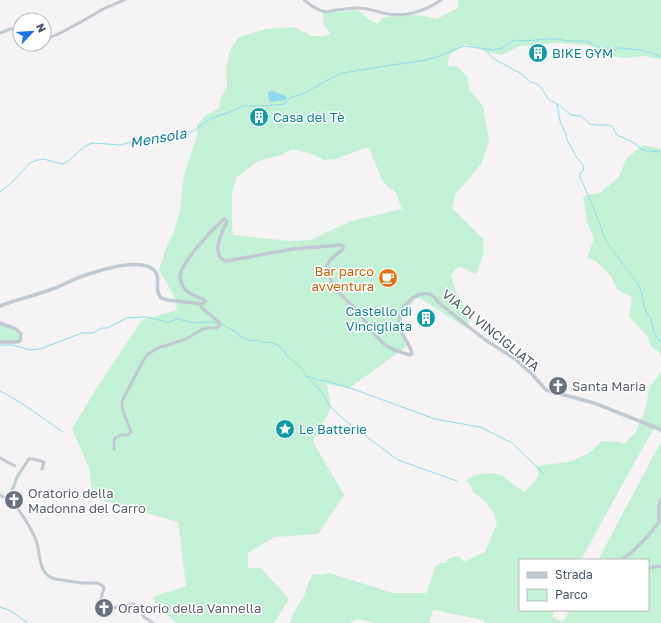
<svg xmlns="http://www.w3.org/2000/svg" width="661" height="623" font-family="'Golos Text',sans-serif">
  <rect width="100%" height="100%" fill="#f5f3f3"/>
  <!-- green -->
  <g fill="#c3f1d5" fill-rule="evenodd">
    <path d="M458 0H661V59L644 56 625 58 606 55 589 45 557 43 520 46 502 55 487 52 466 44 450 54 447 66 458 67 467 76 469 89 483 106 489 142 481 164 455 195 452 208 483 239 484 253 476 274 459 266 451 275 455 290 471 318 466 328 420 298 415 299 402 319 406 347 349 388 327 384 331 408 313 442 344 495 318 534 274 537 248 553V568H261L289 599 274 623H177L157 607 153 597 186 586 178 522 102 500 92 492 89 468 72 429 96 389 142 320 177 310 173 294 159 270 167 245 174 232 180 210 184 175 197 136V125L205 116 219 108 221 98 227 87 226 69 230 50 239 37 266 29 294 27 312 36H325L330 33 324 24 323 13 358 10 368 19 378 24 382 18 392 16 418 15 437 19 458 8ZM366 148H369L383 182 396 193 402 209 351 221 311 240 290 241 233 235 232 226V192L237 177 255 163 268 158 279 156 293 149 312 154 324 160 335 159Z"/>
    <path d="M643 145 661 149V358L660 353 650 345 648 337 629 316 632 297 618 290 610 275 596 261 587 258 594 238 587 222 583 196 600 193 619 177 626 159Z"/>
    <path d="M0 324 17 331 20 334 19 339 18 341H0Z"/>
    <path d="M661 372V433L654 428C629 472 605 516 581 560H520V610H555L552 617 563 622 570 610H648V560H598L661 442V623H484V620L433 610 429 623H375L357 619 350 623H290L294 612 304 596 308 584 313 574 323 575 329 573 393 593H426L436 566 441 563H445L449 558 459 556 464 562 485 552 497 523 494 514 486 502 473 492 471 486 466 480 475 475 491 473 501 475 524 492 536 480 539 474 536 466 569 462 588 454 602 441 620 442 624 444 636 432 646 407 649 388Z"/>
  </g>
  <!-- water -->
  <path fill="#90daee" d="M272 91 286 96 287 98 286 100 271 102 269 101 268 92Z"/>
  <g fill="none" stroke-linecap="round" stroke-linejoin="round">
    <!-- stream -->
    <g stroke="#90daee" stroke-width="1">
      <path d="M485 50 494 59 520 73 531 82 537 84 541 87 548 99 560 106 571 115 581 116 590 124 597 125H609L612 126 617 135 633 142 641 149 649 152 657 151 661 152"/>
      <path d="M557 104 560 121 566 134 567 140 577 158 584 166 583 171 580 173V177L595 211 596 216 601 227 602 232 608 244 638 284 641 291 645 310 651 319 654 332 661 343"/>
      <path d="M0 192 10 184 31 162 38 160 44 159 57 163 63 164 67 162 84 147 89 144 94 143 120 145 138 140 178 136 194 131 198 127 212 118 233 111 243 106H262L285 104 291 97 301 95 333 77 343 73 392 65 426 60 439 56 464 46 493 50 502 48 515 40 521 41 537 40 545 39H556L570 41H582L589 42 594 45 601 48H619L640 50 658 55 661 57"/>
      <path d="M221 324 229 328 236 332 239 336 252 341 258 340 263 343 267 342"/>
      <path d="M269 342 280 346 288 357 300 366 303 370 306 376 320 390 329 405 342 418 375 443 398 460 457 481"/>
      <path d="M0 345H13L30 350 40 349 82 333H93L102 328H107L127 318 146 317 167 322H170L176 319H178L194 323 206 322 218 323"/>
      <path d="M306 376 319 380 326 381 353 389 435 419 480 427 512 443 543 473"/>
      <path d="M0 391C22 402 42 418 63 432"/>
      <path d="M0 607 11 611 28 623"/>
    </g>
    <!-- minor-tunnel -->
    <path stroke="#caccce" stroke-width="3" stroke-dasharray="3 1.5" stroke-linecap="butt" d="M13 465 17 467"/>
    <!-- minor -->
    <g stroke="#c1cad2" stroke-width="3">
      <path d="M304 0C309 4 315 9 322 11 327 13 332 10 337 10 344 9 352 8 359 8 367 8 375 11 383 13 403 18 424 12 441 0"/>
      <path d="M0 33 10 29 20 28"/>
      <path d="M44 40C63 33 81 22 98 12 106 7 116 4 124 0"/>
      <path d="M114 449V441L115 438 121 435H128L131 432C128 421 121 412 122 401L143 361 148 354 158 348 186 339 203 329 206 328H216L219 326 220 323 202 308 199 303"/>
      <path d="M0 458 13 465"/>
      <path d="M0 495C3 497 7 499 11 501 19 508 32 530 36 540 41 553 37 574 55 579L82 583H97L103 586 104 588 99 605V610L101 612H104L113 608 133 604 136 605 144 617 153 623"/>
      <path d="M9 500 17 477 29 459H33L44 462 42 469"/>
    </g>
    <!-- tertiary -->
    <g stroke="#c1cad2" stroke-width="3.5">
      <path d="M0 306C18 299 37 295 55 288 65 284 74 279 83 276 100 270 139 257 154 270 162 277 153 289 161 298L167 300 203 304 205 301 203 299C198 297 191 295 187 291 183 288 180 282 180 277 180 263 212 230 223 220L225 219 227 221C223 231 209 255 226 261L293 249 341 245 343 246V249L330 260 327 266C329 289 350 301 363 318 370 326 374 336 382 342 389 349 400 352 410 355L412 353C411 348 408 344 405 339 398 325 396 314 408 302 412 298 416 295 421 294 431 292 434 296 439 303L484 339 515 359 532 374 546 390 594 403 657 428 661 430"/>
      <path d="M0 323 16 329 21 334 20 341 17 342H0"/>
      <path d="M621 560 631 553 648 536 659 522V505L661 499"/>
      <path d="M648 568 661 566"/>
    </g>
  </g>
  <!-- icons -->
  <defs>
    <g id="building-disc" transform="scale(1)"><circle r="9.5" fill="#0f9aa8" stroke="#fff"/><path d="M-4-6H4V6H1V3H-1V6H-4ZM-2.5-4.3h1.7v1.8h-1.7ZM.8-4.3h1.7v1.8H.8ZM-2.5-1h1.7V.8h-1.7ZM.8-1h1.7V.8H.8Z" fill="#fff"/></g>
    <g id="cafe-disc" transform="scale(1)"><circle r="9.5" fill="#e8710a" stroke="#fff"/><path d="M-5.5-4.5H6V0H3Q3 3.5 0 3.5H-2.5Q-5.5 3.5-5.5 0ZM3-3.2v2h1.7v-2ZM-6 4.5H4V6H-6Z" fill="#fff"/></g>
    <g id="church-disc" transform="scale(1)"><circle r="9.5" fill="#6b7280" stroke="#fff"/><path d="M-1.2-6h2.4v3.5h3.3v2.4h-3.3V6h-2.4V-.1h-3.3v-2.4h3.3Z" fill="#fff"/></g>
    <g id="sight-disc" transform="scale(1)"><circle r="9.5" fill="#0f9aa8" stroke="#fff"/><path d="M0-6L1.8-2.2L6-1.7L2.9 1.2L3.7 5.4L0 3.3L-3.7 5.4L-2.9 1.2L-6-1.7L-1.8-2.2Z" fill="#fff"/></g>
  </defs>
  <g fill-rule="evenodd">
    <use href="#building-disc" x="538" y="53"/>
    <use href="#building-disc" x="259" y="117"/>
    <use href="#cafe-disc" x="388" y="278"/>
    <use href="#building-disc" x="426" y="318"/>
    <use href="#church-disc" x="558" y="386"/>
    <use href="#sight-disc" x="285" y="429"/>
    <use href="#church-disc" x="14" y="500"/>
    <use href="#church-disc" x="104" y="608"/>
  </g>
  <g text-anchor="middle" stroke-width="3" stroke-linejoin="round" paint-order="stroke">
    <!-- culture labels -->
    <g font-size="13" fill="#0d838f" stroke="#fff" text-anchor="start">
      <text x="552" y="58">BIKE GYM</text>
      <text x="273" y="122">Casa del Tè</text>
      <text x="412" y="316" text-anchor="end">Castello di<tspan x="412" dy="15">Vincigliata</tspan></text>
      <text x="299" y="434">Le Batterie</text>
    </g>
    <!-- food labels -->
    <g font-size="13" fill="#c56008" stroke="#fff" text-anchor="end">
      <text x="374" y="276">Bar parco<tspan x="374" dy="15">avventura</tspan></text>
    </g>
    <!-- street labels -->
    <g font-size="13" fill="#4a5661" stroke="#fff">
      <text transform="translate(491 330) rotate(39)" y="5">VIA DI VINCIGLIATA</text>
    </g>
    <!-- worship labels -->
    <g font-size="13" fill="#5b616d" stroke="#fff" text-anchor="start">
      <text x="572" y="391">Santa Maria</text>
      <text x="28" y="498">Oratorio della<tspan x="28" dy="15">Madonna del Carro</tspan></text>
      <text x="118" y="613">Oratorio della Vannella</text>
    </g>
    <!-- water labels -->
    <g font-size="14" font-style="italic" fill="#0c7c9b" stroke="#fff">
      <text transform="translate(158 138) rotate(-10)" y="5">Mensola</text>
    </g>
  </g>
  <!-- legend -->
  <rect x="519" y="559" width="130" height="52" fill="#ffffff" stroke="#b7bbc0"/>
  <rect x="527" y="572" width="20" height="6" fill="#c1cad2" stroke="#b7bbc0"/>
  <text x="555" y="579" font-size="12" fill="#4a5661">Strada</text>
  <rect x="527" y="589" width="20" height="12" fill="#c3f1d5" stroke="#b7bbc0"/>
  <text x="555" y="599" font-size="12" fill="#4a5661">Parco</text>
  <!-- north arrow -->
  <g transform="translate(32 32) rotate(65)"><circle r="19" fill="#ffffff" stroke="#b7bbc0"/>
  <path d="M0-3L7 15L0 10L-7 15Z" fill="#1a73e8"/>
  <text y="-6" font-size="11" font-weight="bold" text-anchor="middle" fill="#4a5661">N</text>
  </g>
</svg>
